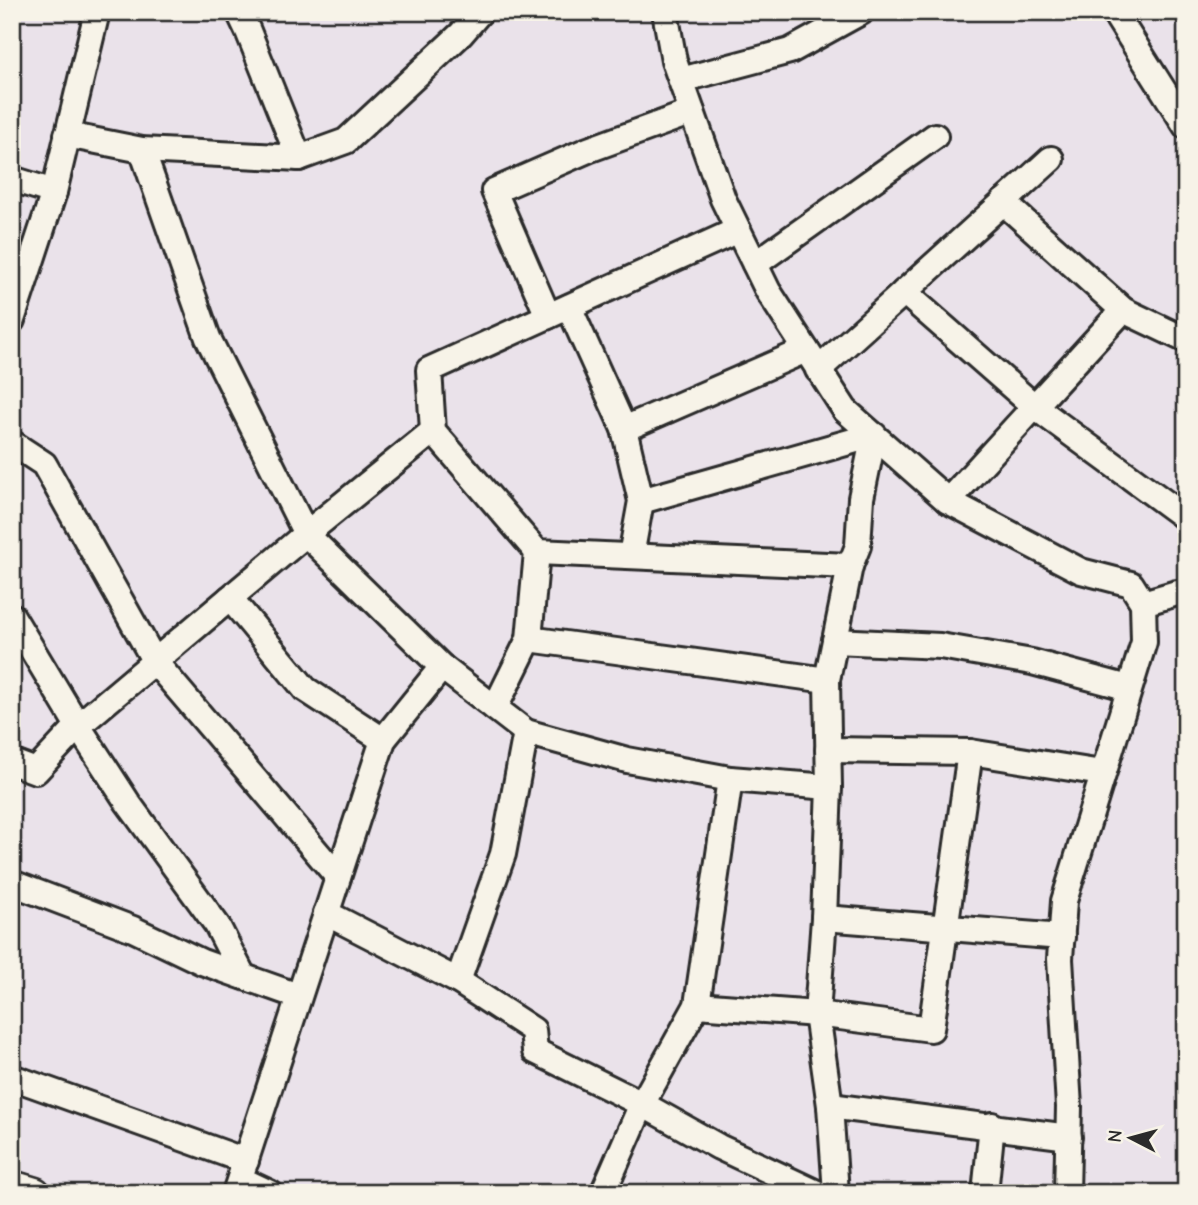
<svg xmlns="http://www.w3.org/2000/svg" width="1198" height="1205" font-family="'Comic Neue',sans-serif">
  <rect width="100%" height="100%" fill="#eae2ea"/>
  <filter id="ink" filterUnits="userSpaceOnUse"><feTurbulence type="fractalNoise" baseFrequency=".0143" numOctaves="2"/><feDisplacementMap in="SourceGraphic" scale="14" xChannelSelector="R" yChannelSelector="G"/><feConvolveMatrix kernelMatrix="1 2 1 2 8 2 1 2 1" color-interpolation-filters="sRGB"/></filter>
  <g filter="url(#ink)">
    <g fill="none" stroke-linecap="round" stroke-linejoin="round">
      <!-- minor casing -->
      <g stroke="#2b2b2b" stroke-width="30">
        <g id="minor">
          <path d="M239 12 248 31 299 158"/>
          <path d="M665 12 674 61 723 199 768 291 845 410 948 501 1081 571 1131 584 1143 603 1144 642 1064 901 1060 959 1069 1107 1067 1193"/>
          <path d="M1114 12 1186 126"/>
          <path d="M681 80 790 51 861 12"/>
          <path d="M67 135 142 150 299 158 346 141 461 34 480 12"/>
          <path d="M142 150 208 338 306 534 442 667 526 732 627 760 730 779 829 787"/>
          <path d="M12 179 54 192"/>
          <path d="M1003 202 1123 310 1186 340"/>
          <path d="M738 230 429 370 433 431 537 552 850 566"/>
          <path d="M755 264 935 136"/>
          <path d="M904 292 1035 407 1186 518"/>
          <path d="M569 307 624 429 641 501 631 556"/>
          <path d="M548 316 494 191 588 150 692 112"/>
          <path d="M12 320 54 192 97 12"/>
          <path d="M818 370 1051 159"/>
          <path d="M624 429 806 350"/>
          <path d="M12 443 44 464 155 662 338 877"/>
          <path d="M641 501 874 435 861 498 858 546 850 566 827 680 829 787 824 918 817 1014 830 1106 836 1193"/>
          <path d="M948 501 1123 310"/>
          <path d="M230 598 305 689 383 740"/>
          <path d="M1143 603 1177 593 1186 595"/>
          <path d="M12 616 78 726 128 803 217 925 243 976"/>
          <path d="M529 639 827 680"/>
          <path d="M835 641 940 646 1032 662 1129 688"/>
          <path d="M495 708 529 639 537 552"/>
          <path d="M828 750 970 752 1102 773"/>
          <path d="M12 762 36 771 78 726 306 534 433 431"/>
          <path d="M12 883 133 929 202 962 298 996"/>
          <path d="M326 913 458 981 533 1030 535 1051 642 1104 719 1147 817 1193"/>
          <path d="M824 918 1062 937"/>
          <path d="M458 981 503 854 526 732"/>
          <path d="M697 1005 817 1014 931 1029 970 752"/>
          <path d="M12 1077 246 1161"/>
          <path d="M830 1106 1069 1137"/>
          <path d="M240 1179 270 1193"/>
          <path d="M235 1193 383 740 442 667"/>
          <path d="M603 1193 642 1104 697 1005 730 779"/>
          <path d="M985 1193 992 1125"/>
        </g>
      </g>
      <!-- tertiary casing -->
      <g stroke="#2b2b2b" stroke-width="35">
        <path id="tertiary" d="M12 1186 35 1193"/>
      </g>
      <!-- minor -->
      <use href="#minor" stroke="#f7f3e8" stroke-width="24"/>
      <!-- tertiary -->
      <use href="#tertiary" stroke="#f7f3e8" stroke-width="30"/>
    </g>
  </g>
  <!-- margin -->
  <rect width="1198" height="1205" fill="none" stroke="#f7f3e8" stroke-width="42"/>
  <rect x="21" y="21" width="1156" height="1163" fill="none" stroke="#2b2b2b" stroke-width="2.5" filter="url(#ink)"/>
  <!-- north arrow -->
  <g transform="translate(1131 1138) rotate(276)" stroke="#f7f3e8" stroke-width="5" paint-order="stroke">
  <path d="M0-5L12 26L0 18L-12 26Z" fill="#2b2b2b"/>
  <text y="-10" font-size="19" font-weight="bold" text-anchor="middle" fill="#2b2b2b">N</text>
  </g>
</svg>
